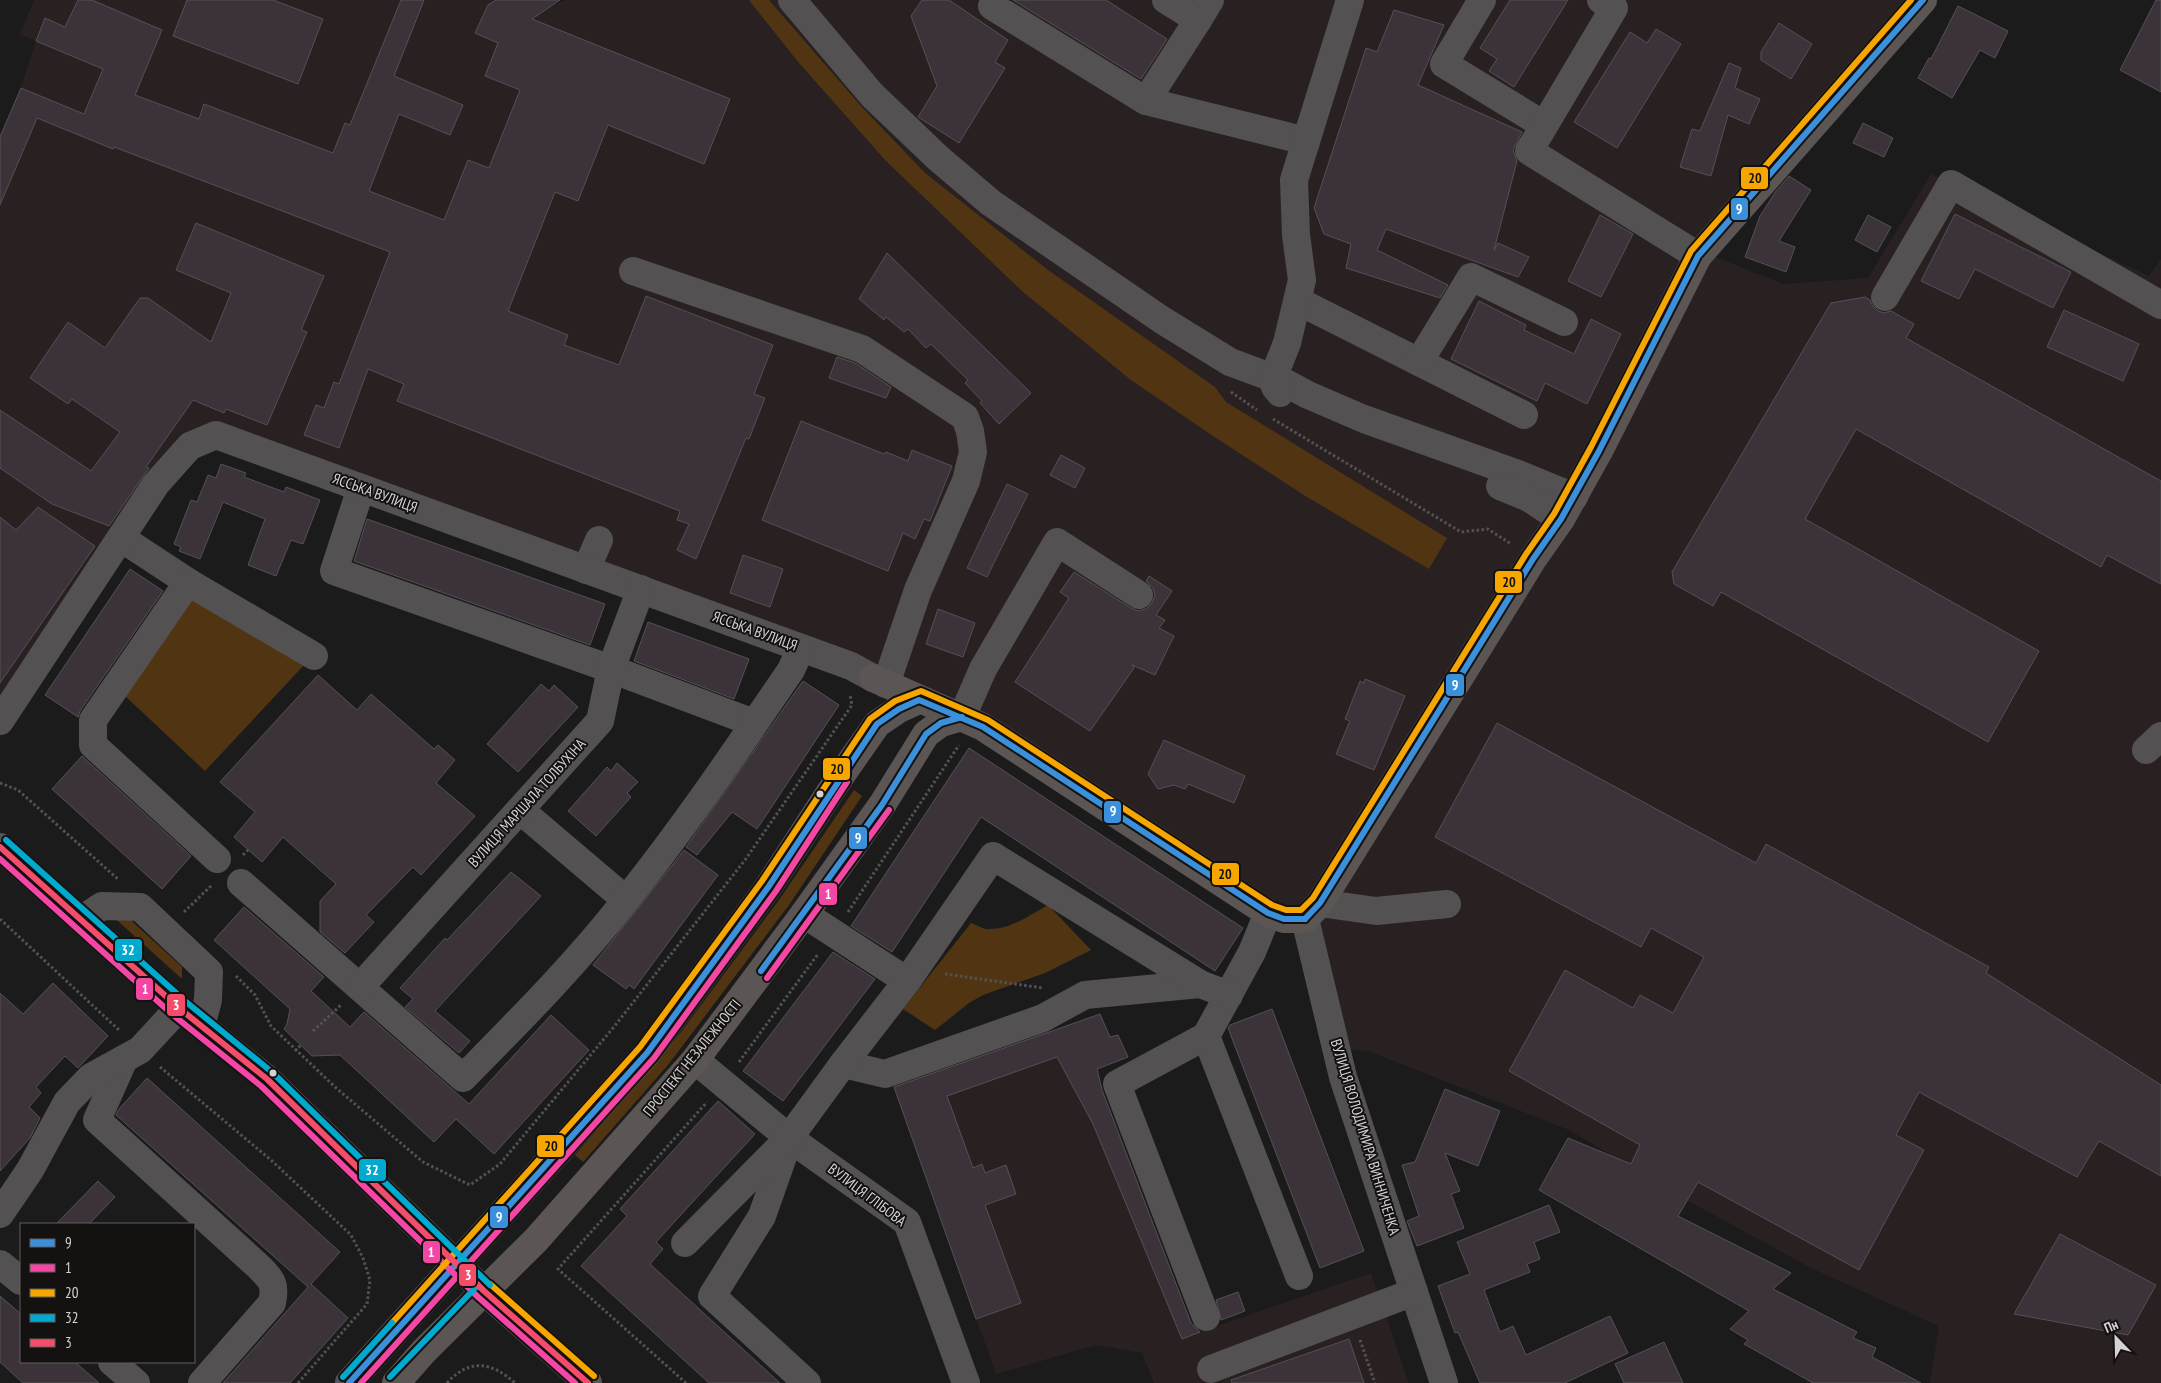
<svg xmlns="http://www.w3.org/2000/svg" width="2161" height="1383" font-family="'PT Sans Narrow',sans-serif">
  <rect width="100%" height="100%" fill="#1c1b1b"/>
  <!-- built -->
  <g fill="#292022">
    <path d="M34 0H521L550 7 566 0H1918L1698 250 1783 284 1868 278 1931 174 2149 276 2161 259V1383H1930L1939 1326 1813 1269 1687 1200 1569 1130 1368 1051 1338 1049 1304 918H1287L983 726 218 434 190 444 0 719V137L21 88 36 41 20 34Z"/>
    <path d="M1045 1021 1057 1057 1093 1124 1182 1338 1371 1273 1409 1383H1154L1142 1353 1096 1345 996 1374 891 1078Z"/>
  </g>
  <!-- green -->
  <g fill="#513513">
    <path d="M749 0H769L861 106 925 173 1048 270 1215 387 1226 402 1447 538 1429 569 1307 497 1213 436 1131 380 1022 291 886 161 799 63Z"/>
    <path d="M193 596 305 664 205 771 123 694Z"/>
    <path d="M854 790 862 796 789 905 668 1065 583 1162 575 1155 681 1032 779 900Z"/>
    <path d="M1048 905 1091 950 1045 973 983 995 969 1003 935 1030 903 1009 971 923C977 925 984 930 990 929 1011 929 1030 915 1048 905Z"/>
    <path d="M108 912 124 914 182 967V979Z"/>
  </g>
  <!-- building -->
  <g fill="#3b323a" stroke="#535253">
    <path d="M78 0H92L162 30 135 95 199 119 204 104 333 153 345 123 350 125 401 0H424L394 76 463 105 450 135 399 114 369 191 444 220 468 160 489 168 520 90 485 76 498 43 475 33 488 5 496 0H560L532 19 730 99 704 164 608 125 578 201 555 192 508 311 568 335 564 345 619 365 646 296 773 345 754 394 765 398 749 439 746 438 696 559 677 550 689 524 677 520 680 511 397 401 404 384 368 369 339 448 304 435 316 405 324 408 334 382 339 384 390 252 114 147 113 149 37 118 0 205V137L21 88 84 114 103 69 36 41 45 18 65 27Z"/>
    <path d="M187 0H273L323 19 298 84 173 36Z"/>
    <path d="M922 0H949L1008 40 995 62 1005 68 959 143 918 117 937 86 911 16Z"/>
    <path d="M1013 0H1106L1167 39 1141 79Z"/>
    <path d="M1510 0H1568L1514 87 1489 71 1497 59 1480 48Z"/>
    <path d="M2156 0H2161V92L2120 70Z"/>
    <path d="M1958 6 2008 31 1995 58 1980 50 1952 98 1918 78 1929 58 1931 59Z"/>
    <path d="M1394 10 1444 25 1418 85 1522 132 1513 150 1517 161 1494 250 1498 243 1529 257 1518 277 1386 229 1377 250 1448 285 1440 298 1346 268 1351 244 1324 234 1314 208 1366 48 1377 52Z"/>
    <path d="M1779 23 1812 44 1791 79 1761 60V52Z"/>
    <path d="M1656 29 1681 44 1617 148 1574 122 1630 32 1647 43Z"/>
    <path d="M1729 63 1741 68 1735 88 1760 99 1749 124 1728 115 1711 176 1680 167 1692 129 1700 131Z"/>
    <path d="M1863 123 1893 138 1884 157 1853 143Z"/>
    <path d="M1789 176 1811 190 1779 241 1795 247 1786 272 1745 257 1760 216 1776 191Z"/>
    <path d="M1955 214 2071 272 2053 308 1975 269 1959 299 1921 281Z"/>
    <path d="M1600 215 1633 234 1601 297 1568 281Z"/>
    <path d="M1868 215 1891 227 1877 252 1855 240Z"/>
    <path d="M196 223 324 276 301 330 307 332 267 425 226 409 224 413 193 400 146 467 149 468 109 526 52 504 0 468V410L91 471 120 432 72 399 68 404 30 378 68 322 105 348 140 298H148L211 342 231 293 176 270Z"/>
    <path d="M887 253 1031 393 999 424 980 403 982 401 965 383 968 380 931 344 926 348 908 329 904 332 886 317 884 320 859 299Z"/>
    <path d="M1865 297 1870 300 1872 305 1878 311 1884 313 1891 311 1914 324 1906 338 2161 481V584L2107 555 2101 567 1856 429 1805 519 2039 651 1988 742 1721 592 1713 606 1674 584 1672 572 1831 303Z"/>
    <path d="M1479 301 1526 325 1524 330 1574 354 1591 319 1621 334 1587 404 1545 383 1537 401 1451 359Z"/>
    <path d="M2064 310 2139 344 2123 381 2047 347Z"/>
    <path d="M837 357 855 363 891 387 886 398 829 378Z"/>
    <path d="M801 421 884 454 886 452 908 461 912 450 952 466 930 521 924 519 915 539 903 533 888 571 762 520Z"/>
    <path d="M1061 455 1085 468 1075 488 1050 475Z"/>
    <path d="M221 464 246 473 244 477 284 492 286 487 320 500 303 544 291 540 276 576 248 565 265 519 223 502 200 559 179 551 181 547 174 544 191 500 197 502 208 475 216 478Z"/>
    <path d="M1007 484 1028 494 987 577 967 568Z"/>
    <path d="M38 507 95 546 0 683V517L16 530Z"/>
    <path d="M367 519 605 604 590 645 354 561Z"/>
    <path d="M743 555 783 569 770 607 730 593Z"/>
    <path d="M130 569 163 591 80 711 78 717 45 695Z"/>
    <path d="M1074 572 1131 608 1138 611 1146 609 1152 603 1155 595 1153 588 1146 581 1149 576 1172 591 1156 615 1165 620 1159 628 1174 636 1155 675 1132 665 1134 668 1090 731 1015 682 1069 598 1060 592Z"/>
    <path d="M938 609 975 623 963 657 926 644Z"/>
    <path d="M648 622 749 659 734 699 634 661Z"/>
    <path d="M318 675 357 710 371 694 434 749 438 745 455 760 436 783 475 816 421 875 413 867 366 915 374 922 345 953 320 932V901L336 884 283 837 262 862 234 837 255 812 220 782Z"/>
    <path d="M1365 679 1405 696 1374 770 1336 754 1350 721 1345 719 1360 681 1364 683Z"/>
    <path d="M803 681 839 705 757 829 732 812 697 855 686 847Z"/>
    <path d="M541 684 549 691 554 685 578 707 518 772 487 744Z"/>
    <path d="M1497 723 1756 863 1766 844 1989 967 1986 973 2161 1085V1176L2099 1141 2077 1177 1919 1092 1896 1135 1924 1150 1859 1270 1698 1182 1678 1216 1791 1273 1773 1289 1857 1332 1853 1338 1876 1348 1872 1357 1921 1383H1813L1744 1344 1748 1340 1730 1329 1749 1311 1539 1190 1568 1138 1631 1164 1640 1145 1509 1071 1565 970 1633 1008 1640 995 1673 1013 1704 957 1651 928 1641 947 1435 837Z"/>
    <path d="M1164 740 1245 776 1234 803 1188 784 1185 789 1174 785 1158 789 1148 774Z"/>
    <path d="M969 748 1243 928 1215 971 981 817 892 952 851 926Z"/>
    <path d="M82 756 191 856 162 889 52 789Z"/>
    <path d="M617 763 638 782 627 793 631 797 596 836 568 811 607 767 611 771Z"/>
    <path d="M684 850 718 875 634 989 629 985 626 989 593 965Z"/>
    <path d="M511 872 541 896 435 1011 470 1041 459 1053 405 1007 413 999 400 988 445 938 447 940Z"/>
    <path d="M244 907 324 977 311 991 350 1027 364 1012 469 1104 551 1015 589 1050 494 1154 456 1119 434 1142 340 1055 312 1056 284 1029 287 1024 290 1009 214 940Z"/>
    <path d="M833 952 875 979 783 1101 743 1071Z"/>
    <path d="M53 983 108 1036 78 1068 65 1056 36 1087 41 1093 29 1107 40 1118 30 1138 0 1171V993L23 1014Z"/>
    <path d="M1272 1009 1364 1251 1320 1268 1228 1028 1230 1025Z"/>
    <path d="M1100 1014 1110 1037 1118 1035 1128 1057 1097 1069 1102 1090 1191 1323 1200 1332 1182 1339 1093 1124 1057 1057 947 1096 973 1168 982 1164 985 1173 1006 1165 1016 1194 985 1205 1021 1303 976 1319 894 1087Z"/>
    <path d="M147 1078 340 1252 311 1284 348 1318 290 1383H223L308 1287 116 1115 119 1109Z"/>
    <path d="M1445 1089 1500 1111 1478 1166 1445 1153 1460 1191 1451 1194 1464 1228 1417 1246 1407 1221 1419 1216 1402 1165 1415 1162Z"/>
    <path d="M718 1101 755 1134 656 1242 663 1249 650 1264 780 1383H709L581 1266 627 1216 620 1209Z"/>
    <path d="M98 1181 115 1197 89 1224H56Z"/>
    <path d="M1549 1205 1560 1232 1534 1242 1540 1259 1527 1264 1530 1272 1484 1290 1500 1332 1513 1326 1526 1355 1610 1316 1628 1353 1565 1383H1480L1458 1332 1455 1333 1438 1286 1470 1274 1457 1242Z"/>
    <path d="M2060 1234 2156 1285 2128 1335 2014 1314Z"/>
    <path d="M1238 1292 1245 1311 1221 1320 1216 1300Z"/>
    <path d="M0 1296 21 1314V1362H75L99 1383H23L0 1362Z"/>
    <path d="M1349 1339 1364 1383H1232L1231 1380Z"/>
    <path d="M1664 1342 1683 1383H1624L1615 1364Z"/>
  </g>
  <g fill="none" stroke-linecap="round" stroke-linejoin="round">
    <!-- path -->
    <g stroke="#535252" stroke-width="3" stroke-dasharray="2.5 2.5" stroke-linecap="butt">
      <path d="M1231 392 1257 410"/>
      <path d="M1273 419 1461 532 1488 529 1511 544"/>
      <path d="M0 783 18 790 119 880"/>
      <path d="M243 855 248 850"/>
      <path d="M184 912 212 885"/>
      <path d="M848 912 959 745"/>
      <path d="M0 919 120 1031"/>
      <path d="M945 974 1043 988"/>
      <path d="M236 976 255 995 271 1026 335 1087 423 1162 470 1185 500 1164 613 1028 745 860 852 705 850 695"/>
      <path d="M313 1031 342 1004"/>
      <path d="M295 1051 301 1045"/>
      <path d="M739 1062 818 954"/>
      <path d="M160 1067 271 1160 351 1235 363 1258 370 1280 367 1304 298 1383"/>
      <path d="M1360 1340 1375 1383"/>
      <path d="M447 1383C469 1358 492 1362 515 1383"/>
      <path d="M686 1383 558 1269 707 1102"/>
    </g>
    <!-- minor -->
    <g stroke="#535152" stroke-width="28">
      <path d="M792 0 872 95 938 158 991 203 1162 320 1230 362 1284 382 1308 395 1364 419 1518 474 1574 497"/>
      <path d="M995 0 992 6 1146 101 1306 141"/>
      <path d="M1482 0 1444 64 1544 125"/>
      <path d="M1601 0 1614 8 1529 151 1698 256"/>
      <path d="M1198 20 1210 0"/>
      <path d="M1146 101 1198 20 1166 0"/>
      <path d="M633 271 862 349 965 417 970 431 973 452 966 481 918 590 886 684"/>
      <path d="M1885 297 1951 184 2161 305"/>
      <path d="M1298 301 1524 415"/>
      <path d="M1419 362 1471 277 1564 322"/>
      <path d="M1280 393 1275 387 1273 378 1287 343 1302 280 1296 235 1294 180 1350 0"/>
      <path d="M1500 486 1529 498 1561 519"/>
      <path d="M361 488 334 571 611 669 754 723"/>
      <path d="M121 538 188 582 314 656"/>
      <path d="M586 570 599 540"/>
      <path d="M188 582 93 720V745L217 859"/>
      <path d="M962 717 983 669 1057 542 1139 595"/>
      <path d="M0 721 156 484 190 446 216 435 851 666 873 678"/>
      <path d="M2146 750 2161 736"/>
      <path d="M520 810 626 900"/>
      <path d="M241 883 463 1078C519 1021 576 964 626 900 685 826 738 748 791 670L801 648"/>
      <path d="M1320 903 1376 911 1447 904"/>
      <path d="M1268 913 1252 952 1206 1036 1299 1276"/>
      <path d="M804 914 907 981"/>
      <path d="M1305 919 1343 1077 1444 1383"/>
      <path d="M81 920 102 906 140 907 209 972 208 1000 201 1026"/>
      <path d="M360 987 600 721 611 669 641 589"/>
      <path d="M124 1059 97 1120 259 1267C272 1280 276 1284 272 1303L202 1383"/>
      <path d="M695 1060 789 1138 907 1222 966 1383"/>
      <path d="M843 1064 885 1074 1043 1018 1085 995 1200 984"/>
      <path d="M787 1145 762 1216 712 1296 807 1383"/>
      <path d="M0 1214 30 1170 67 1102 91 1077 140 1050 179 1008"/>
      <path d="M685 1243 789 1138 843 1064 907 981 993 856 1200 984 1229 995"/>
      <path d="M0 1264 21 1281"/>
      <path d="M1206 1317 1117 1084 1206 1036"/>
      <path d="M112 1362 136 1383"/>
      <path d="M1211 1369 1414 1292"/>
    </g>
    <!-- major -->
    <g stroke="#5b5553" stroke-width="28">
      <path d="M873 678 983 727 1268 913 1284 919H1305L1320 903 1533 559 1561 519 1599 451 1698 256 1923 0"/>
      <path d="M0 847 179 1008 267 1079 484 1291 588 1383"/>
      <path d="M349 1383 647 1053 769 886 840 777 877 724 899 709 919 700"/>
      <path d="M396 1383 424 1351 536 1240 695 1060 804 914 882 805 926 734 941 723 962 717"/>
    </g>
    <!-- bus-1 casing -->
    <g stroke="#141111" stroke-width="10">
      <g id="bus-1">
        <path d="M1305 919 1320 903 1533 559 1561 519 1599 451 1698 256 1923 0"/>
        <path d="M761 971 882 805 926 734 941 723 962 717"/>
        <path d="M349 1383 647 1053 769 886 877 724 899 709 919 700 983 727 1268 913 1284 919H1305"/>
      </g>
    </g>
    <!-- bus-2 casing -->
    <g stroke="#141111" stroke-width="10">
      <g id="bus-2">
        <path d="M0 859 173 1015 261 1086 478 1297 575 1383"/>
        <path d="M767 978 889 810"/>
        <path d="M361 1383 654 1058 776 891 847 782"/>
      </g>
    </g>
    <!-- bus-3 casing -->
    <g stroke="#141111" stroke-width="10">
      <g id="bus-3">
        <path d="M490 1284 594 1376"/>
        <path d="M392 1323 640 1047 762 881 870 719 895 701 921 691 988 720 1272 905 1286 910H1301L1313 898 1526 554 1554 514 1591 447 1691 251 1911 0"/>
      </g>
    </g>
    <!-- bus-4 casing -->
    <g stroke="#141111" stroke-width="10">
      <g id="bus-4">
        <path d="M6 840 185 1001 273 1073 490 1285"/>
        <path d="M343 1377 392 1323"/>
        <path d="M390 1377 478 1285"/>
      </g>
    </g>
    <!-- bus-5 casing -->
    <g stroke="#141111" stroke-width="10">
      <path id="bus-5" d="M0 847 179 1008 267 1079 484 1291 588 1383"/>
    </g>
    <!-- bus-1 -->
    <use href="#bus-1" stroke="#3a90db" stroke-width="6"/>
    <!-- bus-2 -->
    <use href="#bus-2" stroke="#f346a5" stroke-width="6"/>
    <!-- bus-3 -->
    <use href="#bus-3" stroke="#f7a600" stroke-width="6"/>
    <!-- bus-4 -->
    <use href="#bus-4" stroke="#00a9ce" stroke-width="6"/>
    <!-- bus-5 -->
    <use href="#bus-5" stroke="#f44d6c" stroke-width="6"/>
  </g>
  <!-- markers -->
  <g fill="#d5d2d3" stroke="#141111" stroke-width="2">
    <circle cx="820" cy="794" r="4.5"/>
    <circle cx="273" cy="1073" r="4.5"/>
  </g>
  <g text-anchor="middle" stroke-width="4" stroke-linejoin="round" paint-order="stroke">
    <!-- street labels -->
    <g font-size="15" fill="#d5d2d3" stroke="#141111">
      <text transform="translate(375 493) rotate(20)" y="5">ЯССЬКА ВУЛИЦЯ</text>
      <text transform="translate(755 631) rotate(20)" y="5">ЯССЬКА ВУЛИЦЯ</text>
      <text transform="translate(527 803) rotate(-48)" y="5">ВУЛИЦЯ МАРШАЛА ТОЛБУХІНА</text>
      <text transform="translate(692 1058) rotate(-51)" y="5">ПРОСПЕКТ НЕЗАЛЕЖНОСТІ</text>
      <text transform="translate(1365 1137) rotate(73)" y="5">ВУЛИЦЯ ВОЛОДИМИРА ВИННИЧЕНКА</text>
      <text transform="translate(867 1195) rotate(37)" y="5">ВУЛИЦЯ ГЛІБОВА</text>
    </g>
  </g>
  <g stroke="#141111" stroke-width="2">
    <rect x="1740" y="166" width="29" height="24" rx="5" fill="#f7a600"/>
    <rect x="1730" y="197" width="19" height="24" rx="5" fill="#3a90db"/>
    <rect x="1494" y="570" width="29" height="24" rx="5" fill="#f7a600"/>
    <rect x="1445" y="673" width="20" height="24" rx="5" fill="#3a90db"/>
    <rect x="822" y="757" width="29" height="24" rx="5" fill="#f7a600"/>
    <rect x="1103" y="800" width="19" height="24" rx="5" fill="#3a90db"/>
    <rect x="848" y="826" width="20" height="24" rx="5" fill="#3a90db"/>
    <rect x="1211" y="862" width="29" height="24" rx="5" fill="#f7a600"/>
    <rect x="818" y="882" width="20" height="24" rx="5" fill="#f346a5"/>
    <rect x="114" y="938" width="29" height="24" rx="5" fill="#00a9ce"/>
    <rect x="135" y="977" width="19" height="24" rx="5" fill="#f346a5"/>
    <rect x="166" y="993" width="20" height="24" rx="5" fill="#f44d6c"/>
    <rect x="536" y="1134" width="29" height="24" rx="5" fill="#f7a600"/>
    <rect x="358" y="1158" width="29" height="24" rx="5" fill="#00a9ce"/>
    <rect x="489" y="1205" width="20" height="24" rx="5" fill="#3a90db"/>
    <rect x="422" y="1240" width="19" height="24" rx="5" fill="#f346a5"/>
    <rect x="458" y="1263" width="19" height="24" rx="5" fill="#f44d6c"/>
  </g>
  <g font-size="14" text-anchor="middle" font-weight="bold" fill="#fff">
    <text x="1739" y="214">9</text>
    <text x="1455" y="690">9</text>
    <text x="1113" y="816">9</text>
    <text x="858" y="843">9</text>
    <text x="828" y="899">1</text>
    <text x="128" y="955">32</text>
    <text x="145" y="994">1</text>
    <text x="176" y="1010">3</text>
    <text x="372" y="1175">32</text>
    <text x="499" y="1222">9</text>
    <text x="431" y="1257">1</text>
    <text x="468" y="1280">3</text>
  </g>
  <g font-size="14" text-anchor="middle" font-weight="bold" fill="#111">
    <text x="1755" y="183">20</text>
    <text x="1509" y="587">20</text>
    <text x="837" y="774">20</text>
    <text x="1225" y="879">20</text>
    <text x="551" y="1151">20</text>
  </g>
  <!-- legend -->
  <rect x="20" y="1223" width="175" height="140" fill="#141111" stroke="#615e5f"/>
  <rect x="30" y="1239" width="25" height="8" fill="#3a90db" stroke="#615e5f"/>
  <text x="65" y="1248" font-size="15" fill="#d5d2d3">9</text>
  <rect x="30" y="1264" width="25" height="8" fill="#f346a5" stroke="#615e5f"/>
  <text x="65" y="1273" font-size="15" fill="#d5d2d3">1</text>
  <rect x="30" y="1289" width="25" height="8" fill="#f7a600" stroke="#615e5f"/>
  <text x="65" y="1298" font-size="15" fill="#d5d2d3">20</text>
  <rect x="30" y="1314" width="25" height="8" fill="#00a9ce" stroke="#615e5f"/>
  <text x="65" y="1323" font-size="15" fill="#d5d2d3">32</text>
  <rect x="30" y="1339" width="25" height="8" fill="#f44d6c" stroke="#615e5f"/>
  <text x="65" y="1348" font-size="15" fill="#d5d2d3">3</text>
  <!-- north arrow -->
  <g transform="translate(2116 1338) rotate(337)" stroke="#141111" stroke-width="4" paint-order="stroke">
  <path d="M0-4L9 19L0 12L-9 19Z" fill="#d5d2d3"/>
  <text y="-8" font-size="14" font-weight="bold" text-anchor="middle" fill="#d5d2d3">Пн</text>
  </g>
</svg>
